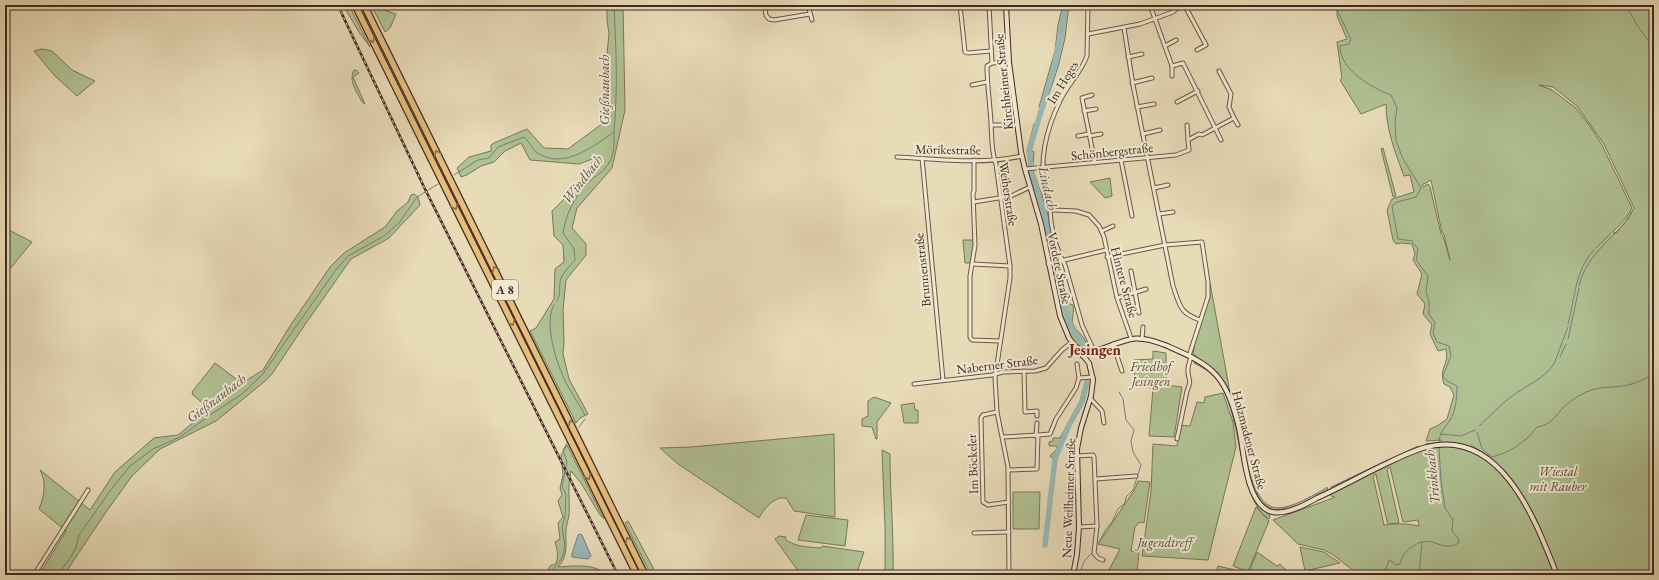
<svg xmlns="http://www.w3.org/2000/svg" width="1659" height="580" font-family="'EB Garamond',serif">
  <rect width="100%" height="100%" fill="#e8dbb8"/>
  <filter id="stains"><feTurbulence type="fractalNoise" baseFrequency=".005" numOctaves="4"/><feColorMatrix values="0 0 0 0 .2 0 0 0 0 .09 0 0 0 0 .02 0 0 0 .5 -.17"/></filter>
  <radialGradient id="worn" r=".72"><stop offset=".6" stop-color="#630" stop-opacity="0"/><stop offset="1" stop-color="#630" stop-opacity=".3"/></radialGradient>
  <!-- green -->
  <g fill="#b0c193" stroke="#78765a" fill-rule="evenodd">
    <path d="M343 5H349L370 47 359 32Z"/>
    <path d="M371 5H374L375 7 396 14 390 28 385 32Z"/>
    <path d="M607 5H623L625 110 612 168 577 208 572 228 586 244V255L566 280 563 310 564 343 563 354 569 379 588 414 580 418 576 423 530 331 536 328 554 299 555 269 564 262 563 245 554 236 552 211 576 187 595 158 579 164 530 160 521 143 505 151 494 162 481 166 467 175 461 177 457 168 469 157 491 151V145L494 143 527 129 544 148 568 149 610 118 607 55 609 33 607 21Z"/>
    <path d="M1063 5H1069L1065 38 1058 67 1044 109 1039 107 1055 51 1058 25Z"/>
    <path d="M1336 5H1654V575H1359L1332 554 1324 550 1298 544 1273 520 1333 498 1335 497 1331 496V487L1418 446 1420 447 1426 446V444L1441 442V440L1426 441 1430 429 1437 426 1447 419 1454 395 1450 387 1444 384C1438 368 1450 364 1446 349L1438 351 1430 334 1432 325 1423 314 1425 304 1417 294 1422 274 1413 260 1415 254 1412 244 1401 243 1396 244 1393 240 1387 210 1392 199 1414 192 1410 175 1404 176C1395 152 1386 129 1386 104L1361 114 1340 80 1342 78 1337 42 1347 39 1337 16V10ZM1539 85 1553 87 1577 106 1604 144 1634 208 1628 219 1616 233 1613 232 1626 218 1632 208 1602 145 1592 129 1576 108 1552 90ZM1431 180 1442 233 1444 234 1450 260 1443 236 1441 234 1430 187 1428 184 1423 187 1422 185ZM1390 467 1403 522 1418 520 1419 526 1407 524H1389L1399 523 1387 469ZM1376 474V475L1388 525H1384L1373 476Z"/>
    <path d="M42 49 52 51 72 70 95 81 77 96 54 75 34 51Z"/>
    <path d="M354 70H356L359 73 353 77 365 104 362 102C357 92 348 81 354 70Z"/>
    <path d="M1034 124 1039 125 1031 150 1034 152 1033 164 1029 163 1027 151Z"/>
    <path d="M1383 148 1396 196 1393 197 1381 149Z"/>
    <path d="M1033 170 1046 208 1057 252 1053 253 1044 208H1041L1031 174Z"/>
    <path d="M1110 178 1112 196 1105 198 1090 182Z"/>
    <path d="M414 194 418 197 420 205 389 238 351 259 304 326 272 374 264 382 216 421 160 449 132 476 106 512 64 575H39L66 531 39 509C44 497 47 483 40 470L90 510 115 472 154 438 178 435 210 409 193 395 192 392 215 363 244 385 247 380 263 370 290 326 330 267 344 253 385 227 397 211 408 202 411 195Z"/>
    <path d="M5 228 32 242 5 275Z"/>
    <path d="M963 240H974L972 263H965Z"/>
    <path d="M1054 266 1057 282 1062 283 1067 303 1073 305C1075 312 1071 317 1073 324 1076 331 1083 335 1086 342L1078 346C1060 326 1057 294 1052 269Z"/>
    <path d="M1210 283 1229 387 1226 386 1216 371 1193 354 1195 342 1207 304Z"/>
    <path d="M1153 351 1166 353V385L1182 387 1174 437 1149 436 1153 389 1137 384 1133 368 1134 360 1153 359Z"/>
    <path d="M1194 363H1198L1206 368 1218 379 1228 397 1234 415 1253 496 1270 514 1269 519C1235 498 1245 409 1214 376 1208 370 1201 367 1194 363Z"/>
    <path d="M1227 388H1229C1232 396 1236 405 1238 414 1243 435 1248 507 1277 508 1293 508 1311 496 1325 489L1327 487 1328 491 1299 505 1283 509 1273 510 1261 502 1251 481Z"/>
    <path d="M1083 389H1085L1081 401 1068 425 1054 459 1050 456 1057 449V446H1049V442L1053 441V438H1060L1080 401Z"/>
    <path d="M1223 393 1233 422 1236 447 1208 560 1142 556 1151 492 1153 444 1177 446 1180 425 1190 426 1197 402 1204 403 1205 397Z"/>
    <path d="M874 397 891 403 877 422V439H876L872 427 862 426V419L868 416V401Z"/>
    <path d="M914 403 915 410H918V423H904L901 405Z"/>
    <path d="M834 434 835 517 794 511 786 498C774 496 764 509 759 518L678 464 660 448 691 447Z"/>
    <path d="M567 445 604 519 600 515 581 483 571 471C567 489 570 499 569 515 568 521 566 526 566 531 565 545 569 555 558 567 573 566 596 563 606 575H544L551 565H554C560 559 557 549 555 542L560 539 558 523 563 517 558 501 562 495 560 488 563 475 561 455Z"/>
    <path d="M882 450 890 454C890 495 894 535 893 575H885V526Z"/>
    <path d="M1138 481 1150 482 1144 523 1140 522 1135 527 1131 551 1139 553 1137 572 1109 570 1120 549 1098 544 1135 489Z"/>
    <path d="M1013 492H1040L1039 529H1013Z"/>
    <path d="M1256 507 1269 521 1249 569 1246 571 1233 566Z"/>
    <path d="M806 515 848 520 845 546 798 540Z"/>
    <path d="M628 521 657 575H651L625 523Z"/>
    <path d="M779 536 786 537 785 539C795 547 808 547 821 548L822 546 864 552 856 575H801L775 539Z"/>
    <path d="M1300 547 1324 552 1340 563 1305 571Z"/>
    <path d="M1257 552 1277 566 1280 564 1291 575H1248Z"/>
    <path d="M1218 566 1235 570 1246 575H1215Z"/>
  </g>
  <!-- water -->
  <path fill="#99b9b7" stroke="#75807b" d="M580 534 582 535 591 556 588 559 572 557V554L578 535Z"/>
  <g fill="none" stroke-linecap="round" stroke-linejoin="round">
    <!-- stream -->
    <g stroke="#75807b" stroke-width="1">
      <path d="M1339 5 1338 12 1351 39 1349 44 1340 46C1340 70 1372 88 1391 95L1397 108 1395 121 1396 141 1403 159 1421 188 1416 197 1397 202 1392 206 1398 239 1412 241 1418 249 1416 260 1428 276 1426 292 1429 301V314L1435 323 1433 333 1437 342 1449 346 1451 356 1443 376 1447 381 1457 386C1457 396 1456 411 1450 420 1445 428 1438 433 1439 445"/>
      <path d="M1626 5 1637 25 1654 49"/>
      <path d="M454 175 478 160 489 158 498 147 524 137C530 142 533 152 541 155 566 168 594 146 614 132"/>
      <path d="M1596 248 1611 233"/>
      <path d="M1579 286C1584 262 1602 247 1618 230 1623 224 1628 220 1631 212"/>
      <path d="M557 301C561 294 559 290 560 282 561 274 569 267 575 260L574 249 563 233C566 214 574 198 587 184 595 176 605 171 610 161 615 152 614 140 614 130 618 89 616 47 614 5"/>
      <path d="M554 305C543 324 557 364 566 383 572 394 579 404 585 415"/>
      <path d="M1568 324C1575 298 1575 270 1594 250"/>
      <path d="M1568 339 1579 288"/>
      <path d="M1560 357 1566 344"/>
      <path d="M1479 426C1490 416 1500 405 1512 396 1527 385 1544 379 1554 364L1568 327"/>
      <path d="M579 427 585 419"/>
      <path d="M1477 432 1482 449 1492 457C1511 452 1525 443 1537 427 1550 425 1553 419 1561 410 1568 402 1579 395 1589 391 1601 386 1615 388 1628 385 1637 383 1646 378 1654 374"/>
      <path d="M1441 434 1461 436 1475 430"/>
      <path d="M1471 445C1505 464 1528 498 1543 534"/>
      <path d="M1099 542 1106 529 1112 522 1118 509 1125 503 1126 497 1133 490 1141 465 1133 452 1131 441 1134 430 1126 420 1123 399 1119 392"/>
      <path d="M1548 547 1555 565"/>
      <path d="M57 575 68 561 76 548 79 535 110 491 130 466 153 449 180 437 216 411 242 394 262 375 335 271 348 256 384 236 399 223 417 197 438 184"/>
      <path d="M549 575 562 558 565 547 562 527 565 516 566 494 563 489 562 486 567 462 563 450 567 443"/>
      <path d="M1081 575C1081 563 1085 560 1093 552"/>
      <path d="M1384 575 1389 560 1396 565 1400 564C1402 556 1406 550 1413 546 1416 545 1419 542 1422 542 1437 539 1443 552 1459 543L1458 538 1452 531 1453 520 1445 508 1441 481 1439 448"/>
      <path d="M1419 575 1422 542"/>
    </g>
    <!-- river -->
    <g stroke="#99b9b7" stroke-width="5.5">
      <path d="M1066 5 1054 68 1029 151 1032 174 1044 212 1062 299 1071 326 1082 343 1084 350"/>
      <path d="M1045 545 1055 459 1069 425 1082 402 1087 382"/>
    </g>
    <!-- street casing -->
    <g stroke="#6a5646" stroke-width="5">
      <g id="street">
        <path d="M764 5 766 15 769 19 774 20 810 14"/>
        <path d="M808 5 812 20"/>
        <path d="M960 5 965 52 968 53 991 51"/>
        <path d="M989 5 992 63 987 66C987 85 990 104 991 123 992 138 991 151 996 164L1010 266V278L995 378 997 412 1008 467 1009 575"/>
        <path d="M1088 5 1087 56C1081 73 1067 85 1060 101 1045 132 1040 158 1044 193 1045 199 1049 205 1050 210 1051 229 1056 249 1065 265L1082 325 1094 351"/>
        <path d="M1150 5 1172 66 1183 63 1221 140"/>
        <path d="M1124 28 1133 85 1173 286C1180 305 1179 313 1200 320"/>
        <path d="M1088 34 1140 24 1173 12 1176 9 1185 6 1206 45 1197 50"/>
        <path d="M1165 46 1176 40"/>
        <path d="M1128 57 1142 54"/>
        <path d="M992 63 1009 62"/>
        <path d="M1172 66V76"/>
        <path d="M1132 83 1152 78"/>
        <path d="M972 85 987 82"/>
        <path d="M1092 95 1082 98 1095 163"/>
        <path d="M1177 102 1198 91"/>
        <path d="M1137 107 1154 104"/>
        <path d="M1084 111 1096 109"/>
        <path d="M1234 118 1238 125"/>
        <path d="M991 125H1017"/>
        <path d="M1187 125 1188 140"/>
        <path d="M1143 134 1160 130"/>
        <path d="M1078 136 1089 134"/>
        <path d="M1090 136 1101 134"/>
        <path d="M897 157C937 159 982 165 1022 156"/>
        <path d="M922 158 943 380"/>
        <path d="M974 160V191L973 193 975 245 970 276V337L972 340 1000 341"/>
        <path d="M1121 160 1132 216"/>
        <path d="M1025 169 1176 155 1189 150 1188 140 1199 134 1202 135 1234 118 1229 107 1231 94 1219 71"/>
        <path d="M1154 188 1168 185"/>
        <path d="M974 202 1011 196 1030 187"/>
        <path d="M1050 208 1054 210 1076 211 1089 215 1099 226 1104 237 1117 298 1131 338"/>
        <path d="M1159 214 1173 212"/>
        <path d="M1102 231 1113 226"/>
        <path d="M1107 257 1165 245 1202 242 1208 282V297L1189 356"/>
        <path d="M973 264 1010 266"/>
        <path d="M1048 264 1106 250"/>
        <path d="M1131 271 1139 313"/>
        <path d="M1117 298 1146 289"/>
        <path d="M1142 339 1143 327"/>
        <path d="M1113 344 1122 371"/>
        <path d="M1024 371 1025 412 1037 411V416"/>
        <path d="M1079 378 1093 377"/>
        <path d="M914 384 992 375 1003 372 1035 371 1046 368 1062 350 1072 342"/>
        <path d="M1091 399 1102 411 1104 423"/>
        <path d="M997 412 983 415 981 418 983 502 988 505 1009 502"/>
        <path d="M1036 436 1037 423"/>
        <path d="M1003 437 1038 435"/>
        <path d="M1177 439 1187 391C1193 377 1187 380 1188 369 1188 365 1190 361 1191 357"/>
        <path d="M1077 456 1093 455 1094 457 1097 526 1094 553 1098 558 1103 560"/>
        <path d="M1008 470 1037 469 1038 435 1050 434 1056 419 1076 388 1079 378 1077 364"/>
        <path d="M1096 479 1136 476"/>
        <path d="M1079 527 1097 526"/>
        <path d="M974 533 1009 532"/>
        <path d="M34 575 88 490"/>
      </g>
    </g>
    <!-- secondary casing -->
    <g stroke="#402a20" stroke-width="6">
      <g id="secondary">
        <path d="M1006 5 1009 62 1021 152 1025 169 1041 224 1060 316 1069 338 1089 363 1093 380 1091 396 1081 428 1077 449 1079 527 1077 554 1073 575"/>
        <path d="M1083 356C1089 352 1097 350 1104 348 1131 338 1137 334 1165 345 1183 353 1204 361 1217 376 1229 390 1235 411 1239 428 1244 450 1245 500 1269 511 1283 517 1305 505 1317 498 1337 489 1357 478 1377 468 1392 461 1407 453 1423 448 1500 425 1535 519 1557 575"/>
      </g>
    </g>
    <!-- highway casing -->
    <g stroke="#402a20" stroke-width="8">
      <g id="highway">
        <path d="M355 5 637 575"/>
        <path d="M364 5 645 575"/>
      </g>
    </g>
    <!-- street -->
    <use href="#street" stroke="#f0e8d1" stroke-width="3"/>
    <!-- secondary -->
    <use href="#secondary" stroke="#f0e8d1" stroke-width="4"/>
    <!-- highway -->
    <use href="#highway" stroke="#e4be7c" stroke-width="5.5"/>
    <!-- rail casing -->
    <g stroke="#402a20" stroke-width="2.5">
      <path id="rail" d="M341 12 424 187 618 575"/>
    </g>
    <!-- rail -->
    <use href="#rail" stroke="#f0e8d1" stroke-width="1" stroke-dasharray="3" stroke-linecap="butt"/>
  </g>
  <!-- one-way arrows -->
  <defs><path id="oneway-chevron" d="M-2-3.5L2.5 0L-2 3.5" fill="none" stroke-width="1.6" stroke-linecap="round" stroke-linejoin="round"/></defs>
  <g stroke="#8a6d49">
    <use href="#oneway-chevron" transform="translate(372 40) rotate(64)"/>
    <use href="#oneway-chevron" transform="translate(437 153) rotate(-116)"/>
    <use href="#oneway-chevron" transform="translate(455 207) rotate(64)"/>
    <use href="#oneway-chevron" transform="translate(495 269) rotate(-116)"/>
    <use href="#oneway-chevron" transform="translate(512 323) rotate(64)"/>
    <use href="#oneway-chevron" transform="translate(571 423) rotate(-116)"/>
    <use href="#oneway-chevron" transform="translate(588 477) rotate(64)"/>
    <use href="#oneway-chevron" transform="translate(628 540) rotate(-116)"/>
  </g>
  <g text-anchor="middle" stroke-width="4" stroke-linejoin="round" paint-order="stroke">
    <!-- shield labels -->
    <rect fill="#f0e8d1" stroke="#756355" stroke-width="1" x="492" y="280" width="26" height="20" rx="3"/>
    <g font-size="12" font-weight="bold" fill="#402a20">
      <text x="505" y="294">A 8</text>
    </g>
    <!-- street labels -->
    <g font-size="13" fill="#402a20" stroke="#f0e8d1">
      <text transform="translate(1003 82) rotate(-96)" y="5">Kirchheimer Straße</text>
      <text transform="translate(1062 82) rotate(-59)" y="5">Im Heges</text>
      <text transform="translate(948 149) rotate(1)" y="5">Mörikestraße</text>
      <text transform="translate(1112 151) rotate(-6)" y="5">Schönbergstraße</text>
      <text transform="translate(1009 194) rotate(81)" y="5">Weiherstraße</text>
      <text transform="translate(1060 268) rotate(78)" y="5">Vordere Straße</text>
      <text transform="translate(922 270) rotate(-96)" y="5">Brunnenstraße</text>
      <text transform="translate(1125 282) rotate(75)" y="5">Hintere Straße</text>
      <text transform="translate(997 364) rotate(-7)" y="5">Naberner Straße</text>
      <text transform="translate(1250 440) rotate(75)" y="5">Holzmadener Straße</text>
      <text transform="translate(972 464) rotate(-92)" y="5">Im Böckeler</text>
      <text transform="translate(1068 498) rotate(-88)" y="5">Neue Weilheimer Straße</text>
    </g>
    <!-- park labels -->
    <g font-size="13" font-style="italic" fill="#564837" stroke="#f0e8d1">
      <text x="1151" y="371">Friedhof<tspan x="1151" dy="15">Jesingen</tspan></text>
      <text x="1558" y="476">Wiestal<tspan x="1558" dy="15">mit Rauber</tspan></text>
      <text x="1165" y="547">Jugendtreff</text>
    </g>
    <!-- water labels -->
    <g font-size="14" font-style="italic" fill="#564e46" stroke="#f0e8d1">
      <text transform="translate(604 90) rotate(-90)" y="5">Gießnaubach</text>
      <text transform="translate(582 179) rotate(-52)" y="5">Windbach</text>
      <text transform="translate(1048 188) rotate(77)" y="5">Lindach</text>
      <text transform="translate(216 398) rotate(-37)" y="5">Gießnaubach</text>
      <text transform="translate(1432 477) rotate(-96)" y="5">Trinkbach</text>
    </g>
    <!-- quarter labels -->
    <g font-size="15" font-weight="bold" fill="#7a1f14" stroke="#f0e8d1">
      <text x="1095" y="355">Jesingen</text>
    </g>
  </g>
  <!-- margin -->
  <rect width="1659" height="580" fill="none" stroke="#e8dbb8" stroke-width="20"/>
  <rect x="6" y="6" width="1647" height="568" fill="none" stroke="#402a20" stroke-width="2"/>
  <rect x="10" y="10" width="1639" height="560" fill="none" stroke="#402a20"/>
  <rect width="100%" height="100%" filter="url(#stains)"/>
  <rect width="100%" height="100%" fill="url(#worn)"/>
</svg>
